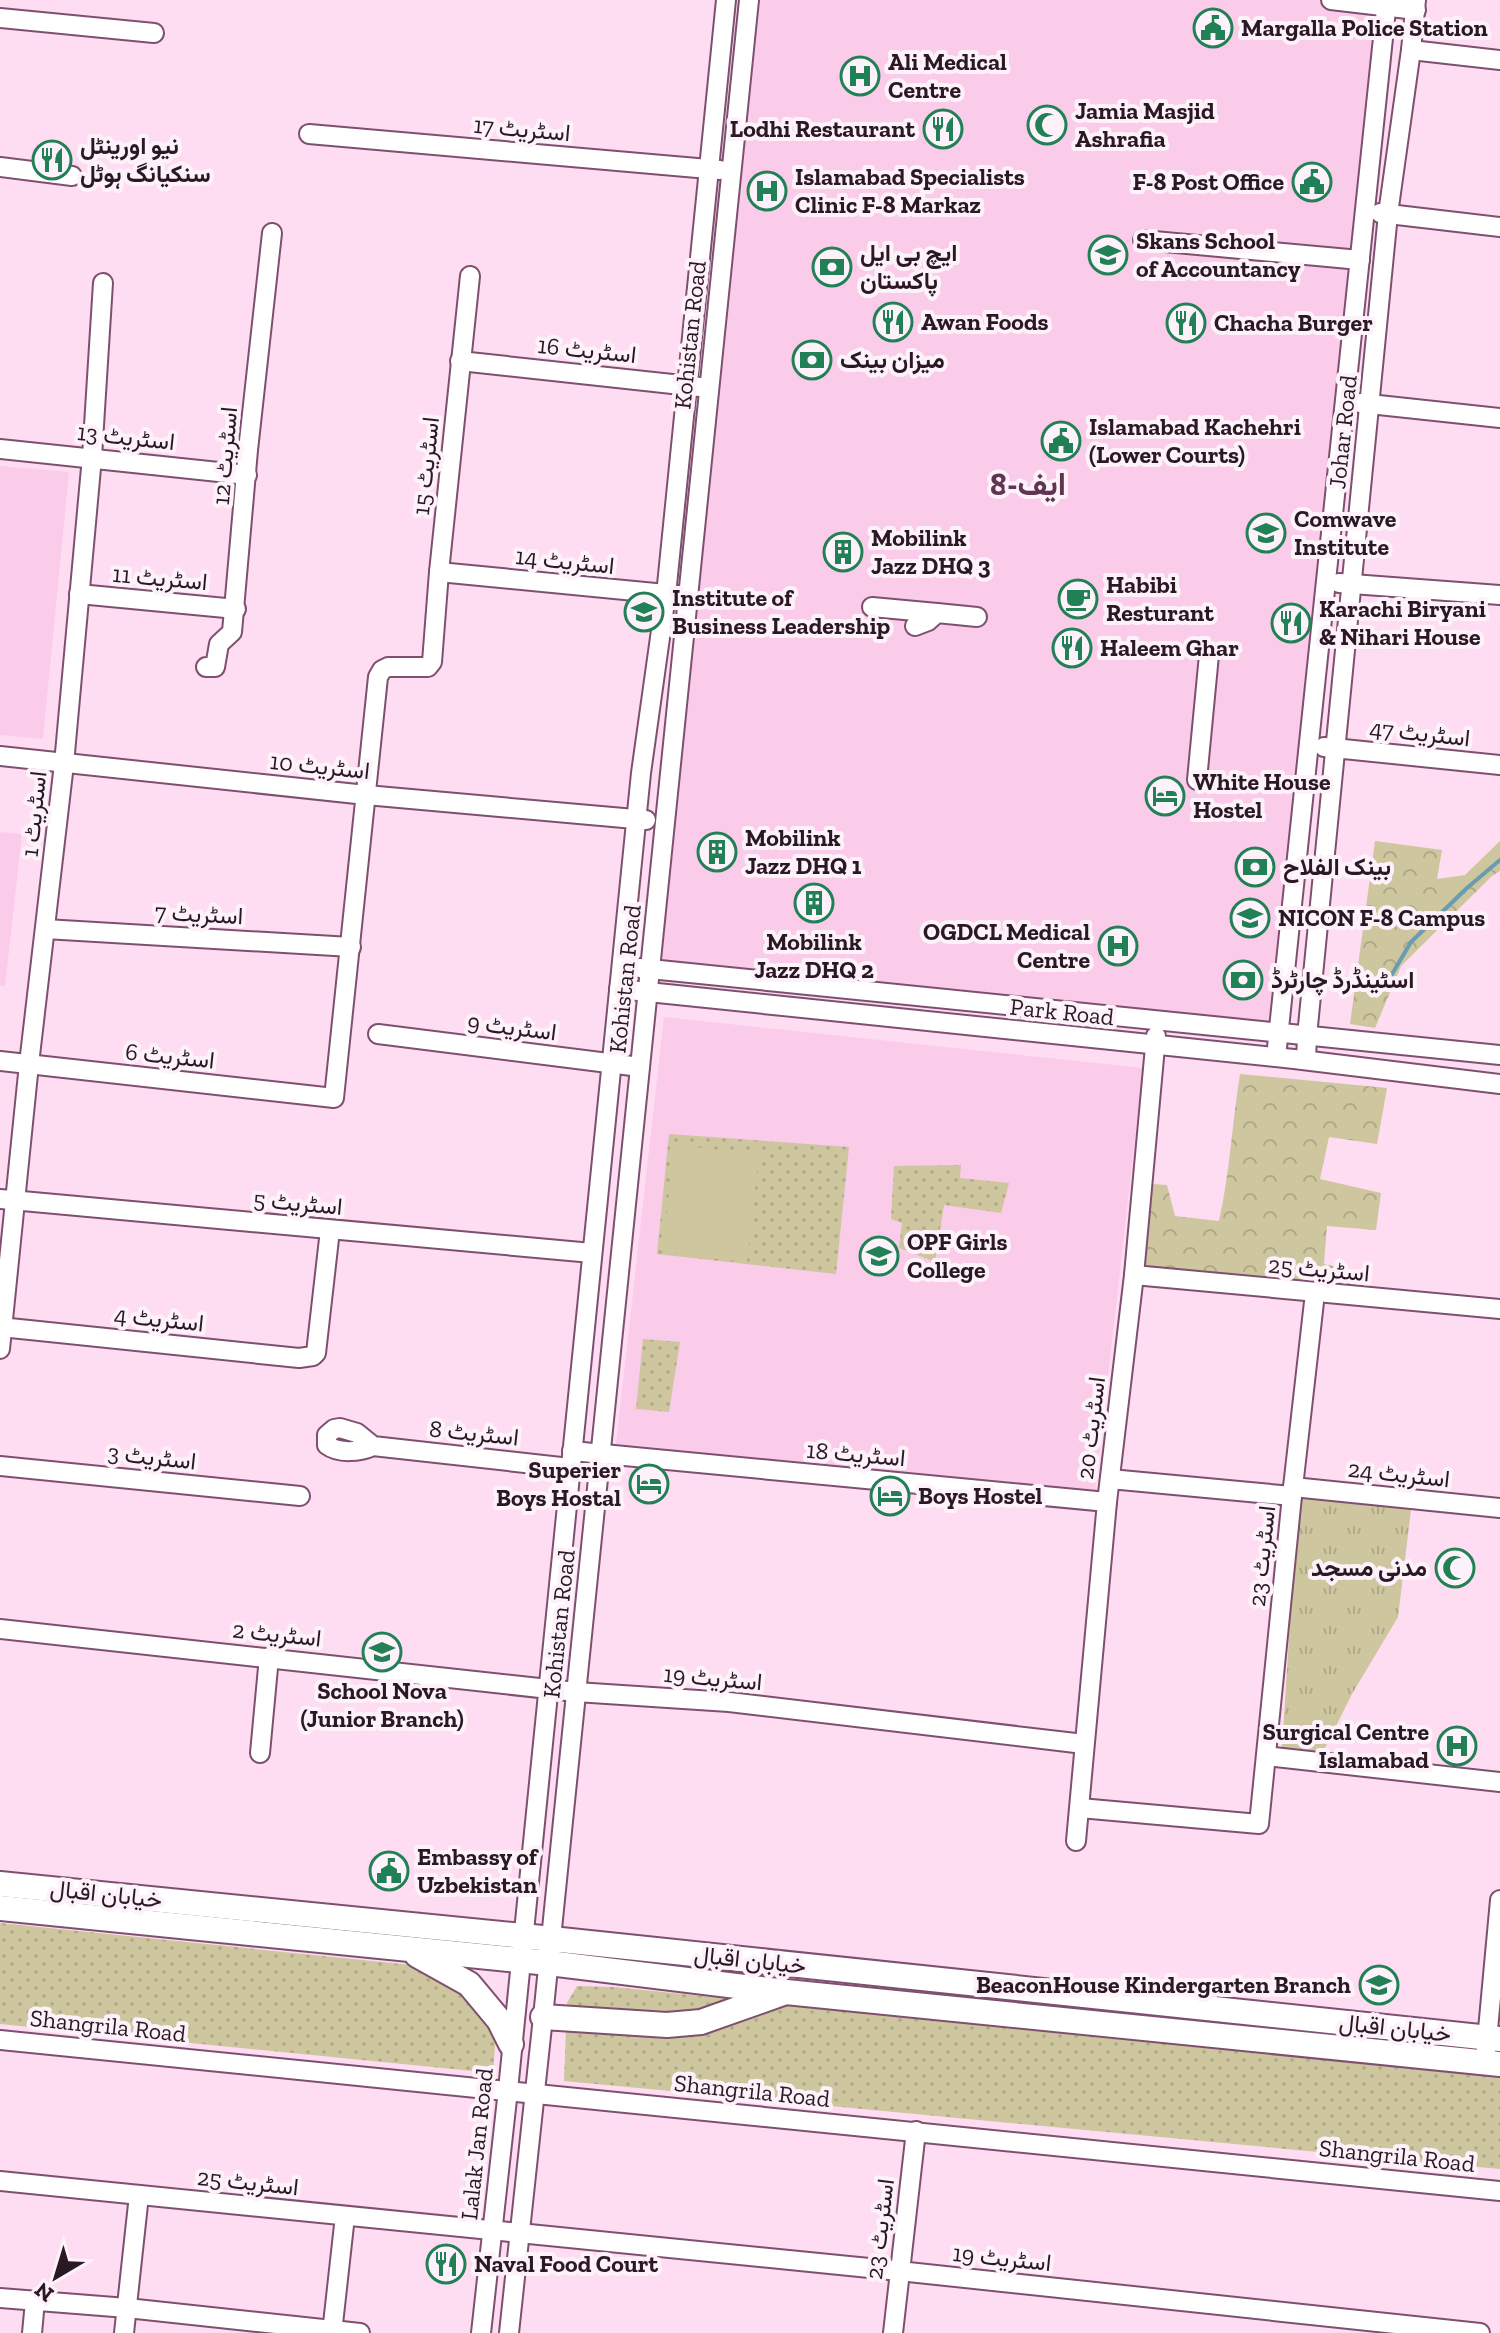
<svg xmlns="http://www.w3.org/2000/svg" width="1500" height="2333" font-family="'Zilla Slab',Vazirmatn,serif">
  <defs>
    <pattern id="grass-tufts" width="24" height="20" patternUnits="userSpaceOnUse" patternTransform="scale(2)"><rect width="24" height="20" fill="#cdc69e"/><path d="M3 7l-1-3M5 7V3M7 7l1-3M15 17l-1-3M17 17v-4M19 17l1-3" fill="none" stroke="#b0a988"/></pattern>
    <pattern id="forest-crowns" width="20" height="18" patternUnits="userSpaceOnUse" patternTransform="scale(2)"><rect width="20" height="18" fill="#cdc69e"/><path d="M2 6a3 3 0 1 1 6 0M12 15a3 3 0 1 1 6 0" fill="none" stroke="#b0a988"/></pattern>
    <pattern id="park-dots" width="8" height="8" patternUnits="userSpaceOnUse" patternTransform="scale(2)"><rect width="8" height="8" fill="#cdc69e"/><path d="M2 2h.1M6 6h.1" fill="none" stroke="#b0a988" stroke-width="1.8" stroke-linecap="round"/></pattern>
  </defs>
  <rect width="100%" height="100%" fill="#feddf2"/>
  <!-- built -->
  <g fill="#fbcbea">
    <path d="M749 0H1324L1386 7 1280 1033 650 969Z"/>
    <path d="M0 466 69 472 43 739 0 735Z"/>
    <path d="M0 832 22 834 5 986H0Z"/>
    <path d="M664 1017 1143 1068 1095 1491 616 1444Z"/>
  </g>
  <!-- grass -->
  <path fill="url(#grass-tufts)" d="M1298 1496 1411 1510 1398 1617 1352 1694 1323 1752 1282 1748Z"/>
  <!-- forest -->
  <g fill="url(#forest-crowns)">
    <path d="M1375 841 1442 850 1437 879 1465 875 1500 841V871L1492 876 1401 966 1375 1028 1350 1024Z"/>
    <path d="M1240 1074 1387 1088 1377 1144 1329 1137 1320 1179 1381 1193 1376 1230 1327 1226 1324 1264 1350 1270V1292L1140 1268 1151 1184 1167 1185 1175 1216 1219 1221C1230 1172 1232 1123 1240 1074Z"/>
  </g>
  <!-- park -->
  <g fill="url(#park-dots)">
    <path d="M669 1134 849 1147 836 1274 657 1254Z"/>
    <path d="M961 1165 960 1178 1009 1183 1001 1213 944 1205 935 1262 899 1248 902 1223 891 1219 894 1166Z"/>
    <path d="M643 1339 680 1342 669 1412 636 1409Z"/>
    <path d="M0 1923 412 1965 444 1979 479 2006 496 2032 493 2073 0 2024Z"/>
    <path d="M577 1986 614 1987 1500 2077V2169L564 2081 567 2003Z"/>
  </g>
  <!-- garden -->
  <path fill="#cdc69e" d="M674 1145 759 1154 747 1262 663 1252Z"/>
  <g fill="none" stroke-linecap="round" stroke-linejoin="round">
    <!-- stream -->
    <path stroke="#699cb1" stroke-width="4" d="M1388 981 1411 942 1467 888 1500 860"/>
    <!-- minor casing -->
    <g stroke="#7e506f" stroke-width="22">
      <g id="minor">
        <path d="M1331 0 1416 10"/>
        <path d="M0 18 154 33"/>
        <path d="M1411 50 1500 60"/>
        <path d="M309 134 720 170"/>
        <path d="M0 167 72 176"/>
        <path d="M1380 213 1500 227"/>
        <path d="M1143 240 1360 260"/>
        <path d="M460 361 700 387"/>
        <path d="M1360 403 1500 418"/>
        <path d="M0 449 247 475"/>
        <path d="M439 572 676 595"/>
        <path d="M1339 583 1500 595"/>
        <path d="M79 594 236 609"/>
        <path d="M872 607 937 613"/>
        <path d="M915 626 928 621 937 613 977 617"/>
        <path d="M206 667H215L219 644 232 632 248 450 272 233"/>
        <path d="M1324 747 1500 765"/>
        <path d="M0 756 366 795 646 820"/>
        <path d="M1197 780 1209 655"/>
        <path d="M45 929 351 947"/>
        <path d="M640 968 1500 1055"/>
        <path d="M619 989 1294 1059 1500 1084"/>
        <path d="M378 1034 640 1067"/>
        <path d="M1276 1057 1387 0"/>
        <path d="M1306 1060 1307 1036 1388 214 1411 50 1416 0"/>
        <path d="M0 1061 334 1098 378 677 382 670 388 667H428L432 662 439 572 470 276"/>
        <path d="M0 1199 592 1253"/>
        <path d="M1134 1275 1500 1309"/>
        <path d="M0 1327 299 1358 313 1356 316 1353 330 1230"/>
        <path d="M0 1349 29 1064 64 764 92 457 103 283"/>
        <path d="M373 1446 357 1433 340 1428 334 1429 327 1435V1445C339 1454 360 1452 373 1446L570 1468"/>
        <path d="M572 1451 1107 1502"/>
        <path d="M0 1466 300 1496"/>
        <path d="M1110 1479 1292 1496"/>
        <path d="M1293 1487 1500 1508"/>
        <path d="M0 1629 576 1692 729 1702 1084 1744"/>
        <path d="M260 1753 269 1657"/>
        <path d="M1266 1756 1500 1782"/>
        <path d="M1080 1808 1259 1824 1292 1496 1315 1293"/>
        <path d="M1076 1841 1107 1502 1134 1275 1156 1036"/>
        <path d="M0 2040 1500 2191"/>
        <path d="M1485 2062 1500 1900"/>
        <path d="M0 2181 899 2271 1480 2333"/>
        <path d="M0 2298 127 2308 360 2333"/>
        <path d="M32 2333 35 2301"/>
        <path d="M124 2333 139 2195"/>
        <path d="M332 2333 345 2216"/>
        <path d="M481 2333 508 2090 641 773 666 595 726 0"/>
        <path d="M509 2333 543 2017 749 0"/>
        <path d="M893 2333 916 2131"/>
      </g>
    </g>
    <!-- major casing -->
    <g stroke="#7e506f" stroke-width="28">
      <g id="major">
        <path d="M0 1884 523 1936 1500 2039"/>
        <path d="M0 1908 549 1963 786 1992 1500 2064"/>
        <path d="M417 1955 469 1984 499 2020 511 2044"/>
        <path d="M543 2017 667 2025 701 2022 783 1993"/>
      </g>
    </g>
    <!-- minor -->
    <use href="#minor" stroke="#fff" stroke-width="18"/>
    <!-- major -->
    <use href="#major" stroke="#fff" stroke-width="24"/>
  </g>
  <!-- icons -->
  <defs>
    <g id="civic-ring" transform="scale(2)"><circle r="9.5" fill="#fdf2f9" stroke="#228057" stroke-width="1.5"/><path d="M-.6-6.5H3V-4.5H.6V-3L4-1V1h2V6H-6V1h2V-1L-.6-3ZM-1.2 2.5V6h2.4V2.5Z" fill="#228057"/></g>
    <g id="hospital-ring" transform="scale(2)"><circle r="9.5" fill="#fdf2f9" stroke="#228057" stroke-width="1.5"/><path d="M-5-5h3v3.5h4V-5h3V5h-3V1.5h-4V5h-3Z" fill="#228057"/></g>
    <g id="mosque-ring" transform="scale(2)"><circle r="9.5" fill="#fdf2f9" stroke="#228057" stroke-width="1.5"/><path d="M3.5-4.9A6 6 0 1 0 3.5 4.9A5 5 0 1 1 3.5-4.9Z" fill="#228057"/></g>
    <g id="restaurant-ring" transform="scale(2)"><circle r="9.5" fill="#fdf2f9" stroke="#228057" stroke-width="1.5"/><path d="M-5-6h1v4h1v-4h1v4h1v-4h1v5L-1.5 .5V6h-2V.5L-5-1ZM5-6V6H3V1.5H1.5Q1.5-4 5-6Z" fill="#228057"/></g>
    <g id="school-ring" transform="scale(2)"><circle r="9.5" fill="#fdf2f9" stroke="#228057" stroke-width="1.5"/><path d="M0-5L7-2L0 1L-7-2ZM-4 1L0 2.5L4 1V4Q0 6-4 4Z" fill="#228057"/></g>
    <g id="bank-ring" transform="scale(2)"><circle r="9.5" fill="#fdf2f9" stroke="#228057" stroke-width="1.5"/><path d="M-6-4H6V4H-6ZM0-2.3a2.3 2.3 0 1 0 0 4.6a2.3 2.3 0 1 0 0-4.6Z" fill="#228057"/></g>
    <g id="university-ring" transform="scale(2)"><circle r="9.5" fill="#fdf2f9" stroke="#228057" stroke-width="1.5"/><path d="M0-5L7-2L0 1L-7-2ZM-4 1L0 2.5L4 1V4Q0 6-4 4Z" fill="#228057"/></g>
    <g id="building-ring" transform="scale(2)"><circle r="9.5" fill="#fdf2f9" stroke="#228057" stroke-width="1.5"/><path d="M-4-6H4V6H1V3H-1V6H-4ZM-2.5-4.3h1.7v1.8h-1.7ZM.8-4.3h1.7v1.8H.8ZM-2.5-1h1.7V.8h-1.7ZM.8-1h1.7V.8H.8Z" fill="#228057"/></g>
    <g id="cafe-ring" transform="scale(2)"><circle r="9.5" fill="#fdf2f9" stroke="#228057" stroke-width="1.5"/><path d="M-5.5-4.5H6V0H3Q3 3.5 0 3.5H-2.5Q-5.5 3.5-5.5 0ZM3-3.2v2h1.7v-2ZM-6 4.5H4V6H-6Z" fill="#228057"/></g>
    <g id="hotel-ring" transform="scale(2)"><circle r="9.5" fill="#fdf2f9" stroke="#228057" stroke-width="1.5"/><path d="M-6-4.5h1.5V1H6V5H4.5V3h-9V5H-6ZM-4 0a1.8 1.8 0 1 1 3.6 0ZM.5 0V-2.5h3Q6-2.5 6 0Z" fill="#228057"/></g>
  </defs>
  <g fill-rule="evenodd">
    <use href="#civic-ring" x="1213" y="28"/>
    <use href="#hospital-ring" x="860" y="76"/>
    <use href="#mosque-ring" x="1047" y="125"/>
    <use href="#restaurant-ring" x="943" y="129"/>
    <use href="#restaurant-ring" x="52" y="160"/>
    <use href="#civic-ring" x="1312" y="182"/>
    <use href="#hospital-ring" x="767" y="191"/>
    <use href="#school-ring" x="1108" y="255"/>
    <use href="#bank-ring" x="832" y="267"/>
    <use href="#restaurant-ring" x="893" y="322"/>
    <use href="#restaurant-ring" x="1186" y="323"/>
    <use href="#bank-ring" x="812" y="360"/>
    <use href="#civic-ring" x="1061" y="441"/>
    <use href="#university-ring" x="1266" y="533"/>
    <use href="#building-ring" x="843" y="552"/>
    <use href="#cafe-ring" x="1078" y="599"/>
    <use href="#university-ring" x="644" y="612"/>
    <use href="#restaurant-ring" x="1291" y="623"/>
    <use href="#restaurant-ring" x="1072" y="648"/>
    <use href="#hotel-ring" x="1165" y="796"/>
    <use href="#building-ring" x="717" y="852"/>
    <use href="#bank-ring" x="1255" y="867"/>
    <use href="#building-ring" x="814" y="903"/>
    <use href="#university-ring" x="1250" y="918"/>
    <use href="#hospital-ring" x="1118" y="946"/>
    <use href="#bank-ring" x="1243" y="980"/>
    <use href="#university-ring" x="879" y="1256"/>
    <use href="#hotel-ring" x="649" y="1484"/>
    <use href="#hotel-ring" x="890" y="1496"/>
    <use href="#mosque-ring" x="1455" y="1568"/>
    <use href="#school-ring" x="382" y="1652"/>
    <use href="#hospital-ring" x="1457" y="1746"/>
    <use href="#civic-ring" x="389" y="1871"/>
    <use href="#school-ring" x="1379" y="1985"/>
    <use href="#restaurant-ring" x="446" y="2264"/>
  </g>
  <g text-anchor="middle" stroke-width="8" stroke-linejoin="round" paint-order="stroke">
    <!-- poi labels -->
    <g font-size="24" font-weight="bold" fill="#2b1825" stroke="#fdf2f9" text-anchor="start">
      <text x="1241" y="36">Margalla Police Station</text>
      <text x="888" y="70">Ali Medical<tspan x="888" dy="28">Centre</tspan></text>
      <text x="1075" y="119">Jamia Masjid<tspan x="1075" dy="28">Ashrafia</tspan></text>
      <text x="915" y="137" text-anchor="end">Lodhi Restaurant</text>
      <text x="80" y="154">نیو اورینٹل<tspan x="80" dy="28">سنکیانگ ہوٹل</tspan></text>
      <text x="795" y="185">Islamabad Specialists<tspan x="795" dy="28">Clinic F-8 Markaz</tspan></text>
      <text x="1284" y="190" text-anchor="end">F-8 Post Office</text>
      <text x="1136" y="249">Skans School<tspan x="1136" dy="28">of Accountancy</tspan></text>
      <text x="860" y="261">ایچ بی ایل<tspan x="860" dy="28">پاکستان</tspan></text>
      <text x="921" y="330">Awan Foods</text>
      <text x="1214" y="331">Chacha Burger</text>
      <text x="840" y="368">میزان بینک</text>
      <text x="1089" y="435">Islamabad Kachehri<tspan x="1089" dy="28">(Lower Courts)</tspan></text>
      <text x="1294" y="527">Comwave<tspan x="1294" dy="28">Institute</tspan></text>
      <text x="871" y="546">Mobilink<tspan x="871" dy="28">Jazz DHQ 3</tspan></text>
      <text x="1106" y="593">Habibi<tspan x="1106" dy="28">Resturant</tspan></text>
      <text x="672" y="606">Institute of<tspan x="672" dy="28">Business Leadership</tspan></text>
      <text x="1319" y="617">Karachi Biryani<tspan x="1319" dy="28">&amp; Nihari House</tspan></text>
      <text x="1100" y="656">Haleem Ghar</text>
      <text x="1193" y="790">White House<tspan x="1193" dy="28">Hostel</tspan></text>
      <text x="745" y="846">Mobilink<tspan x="745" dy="28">Jazz DHQ 1</tspan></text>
      <text x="1283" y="875">بینک الفلاح</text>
      <text x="1278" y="926">NICON F-8 Campus</text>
      <text x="1090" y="940" text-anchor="end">OGDCL Medical<tspan x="1090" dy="28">Centre</tspan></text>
      <text x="814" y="950" text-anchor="middle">Mobilink<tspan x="814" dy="28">Jazz DHQ 2</tspan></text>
      <text x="1271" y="988">اسٹینڈرڈ چارٹرڈ</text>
      <text x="907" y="1250">OPF Girls<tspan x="907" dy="28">College</tspan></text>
      <text x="621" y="1478" text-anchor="end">Superier<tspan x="621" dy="28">Boys Hostal</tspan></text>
      <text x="918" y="1504">Boys Hostel</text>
      <text x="1427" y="1576" text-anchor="end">مدنی مسجد</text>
      <text x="382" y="1699" text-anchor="middle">School Nova<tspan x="382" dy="28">(Junior Branch)</tspan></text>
      <text x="1429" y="1740" text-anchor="end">Surgical Centre<tspan x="1429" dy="28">Islamabad</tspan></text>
      <text x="417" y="1865">Embassy of<tspan x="417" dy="28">Uzbekistan</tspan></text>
      <text x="1351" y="1993" text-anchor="end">BeaconHouse Kindergarten Branch</text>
      <text x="474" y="2272">Naval Food Court</text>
    </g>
    <!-- street labels -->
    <g font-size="24" fill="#2b1825" stroke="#fdf2f9">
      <text transform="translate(522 129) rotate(5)" y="8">اسٹریٹ 17</text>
      <text transform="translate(690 335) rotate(-84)" y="8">Kohistan Road</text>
      <text transform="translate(587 350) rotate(6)" y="8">اسٹریٹ 16</text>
      <text transform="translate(1343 432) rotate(-84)" y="8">Johar Road</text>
      <text transform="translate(126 437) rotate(6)" y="8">اسٹریٹ 13</text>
      <text transform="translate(225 456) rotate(-85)" y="8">اسٹریٹ 12</text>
      <text transform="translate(426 466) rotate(-84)" y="8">اسٹریٹ 15</text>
      <text transform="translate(565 561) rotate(6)" y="8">اسٹریٹ 14</text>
      <text transform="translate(160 578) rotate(5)" y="8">اسٹریٹ 11</text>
      <text transform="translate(1420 733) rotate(6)" y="8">اسٹریٹ 47</text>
      <text transform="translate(320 766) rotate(6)" y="8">اسٹریٹ 10</text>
      <text transform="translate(34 814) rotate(-84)" y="8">اسٹریٹ 1</text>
      <text transform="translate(199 914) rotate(3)" y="8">اسٹریٹ 7</text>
      <text transform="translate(625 979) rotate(-84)" y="8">Kohistan Road</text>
      <text transform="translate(1062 1012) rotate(6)" y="8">Park Road</text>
      <text transform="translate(512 1027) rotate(7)" y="8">اسٹریٹ 9</text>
      <text transform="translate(170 1056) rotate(6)" y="8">اسٹریٹ 6</text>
      <text transform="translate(298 1203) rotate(5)" y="8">اسٹریٹ 5</text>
      <text transform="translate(1319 1269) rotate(5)" y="8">اسٹریٹ 25</text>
      <text transform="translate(159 1319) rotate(6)" y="8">اسٹریٹ 4</text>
      <text transform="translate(1091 1428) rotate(-83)" y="8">اسٹریٹ 20</text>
      <text transform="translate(474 1433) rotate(6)" y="8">اسٹریٹ 8</text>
      <text transform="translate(856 1454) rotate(5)" y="8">اسٹریٹ 18</text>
      <text transform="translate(152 1457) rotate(6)" y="8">اسٹریٹ 3</text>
      <text transform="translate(1399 1474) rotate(6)" y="8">اسٹریٹ 24</text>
      <text transform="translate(1262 1556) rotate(-84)" y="8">اسٹریٹ 23</text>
      <text transform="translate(559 1624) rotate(-84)" y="8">Kohistan Road</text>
      <text transform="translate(277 1634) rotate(6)" y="8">اسٹریٹ 2</text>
      <text transform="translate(713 1678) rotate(5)" y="8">اسٹریٹ 19</text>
      <text transform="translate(106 1894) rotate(6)" y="8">خیابان اقبال</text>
      <text transform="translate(750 1960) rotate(6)" y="8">خیابان اقبال</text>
      <text transform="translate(108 2026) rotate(6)" y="8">Shangrila Road</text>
      <text transform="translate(1395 2028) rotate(6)" y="8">خیابان اقبال</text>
      <text transform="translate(752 2091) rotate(6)" y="8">Shangrila Road</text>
      <text transform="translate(477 2144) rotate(-84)" y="8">Lalak Jan Road</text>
      <text transform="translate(1397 2156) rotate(6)" y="8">Shangrila Road</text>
      <text transform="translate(248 2182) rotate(6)" y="8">اسٹریٹ 25</text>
      <text transform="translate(880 2229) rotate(-83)" y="8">اسٹریٹ 23</text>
      <text transform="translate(1002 2258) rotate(6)" y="8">اسٹریٹ 19</text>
    </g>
    <!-- district labels -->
    <g font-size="32" font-weight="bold" fill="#603552" stroke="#fdf2f9">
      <text x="1028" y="495">ایف-8</text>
    </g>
  </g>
  <!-- north arrow -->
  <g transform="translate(56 2277) rotate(218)" stroke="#fdf2f9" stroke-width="6" paint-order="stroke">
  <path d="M0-6L14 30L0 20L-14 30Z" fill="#2b1825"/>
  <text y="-12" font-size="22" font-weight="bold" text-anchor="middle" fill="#2b1825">N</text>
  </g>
</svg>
